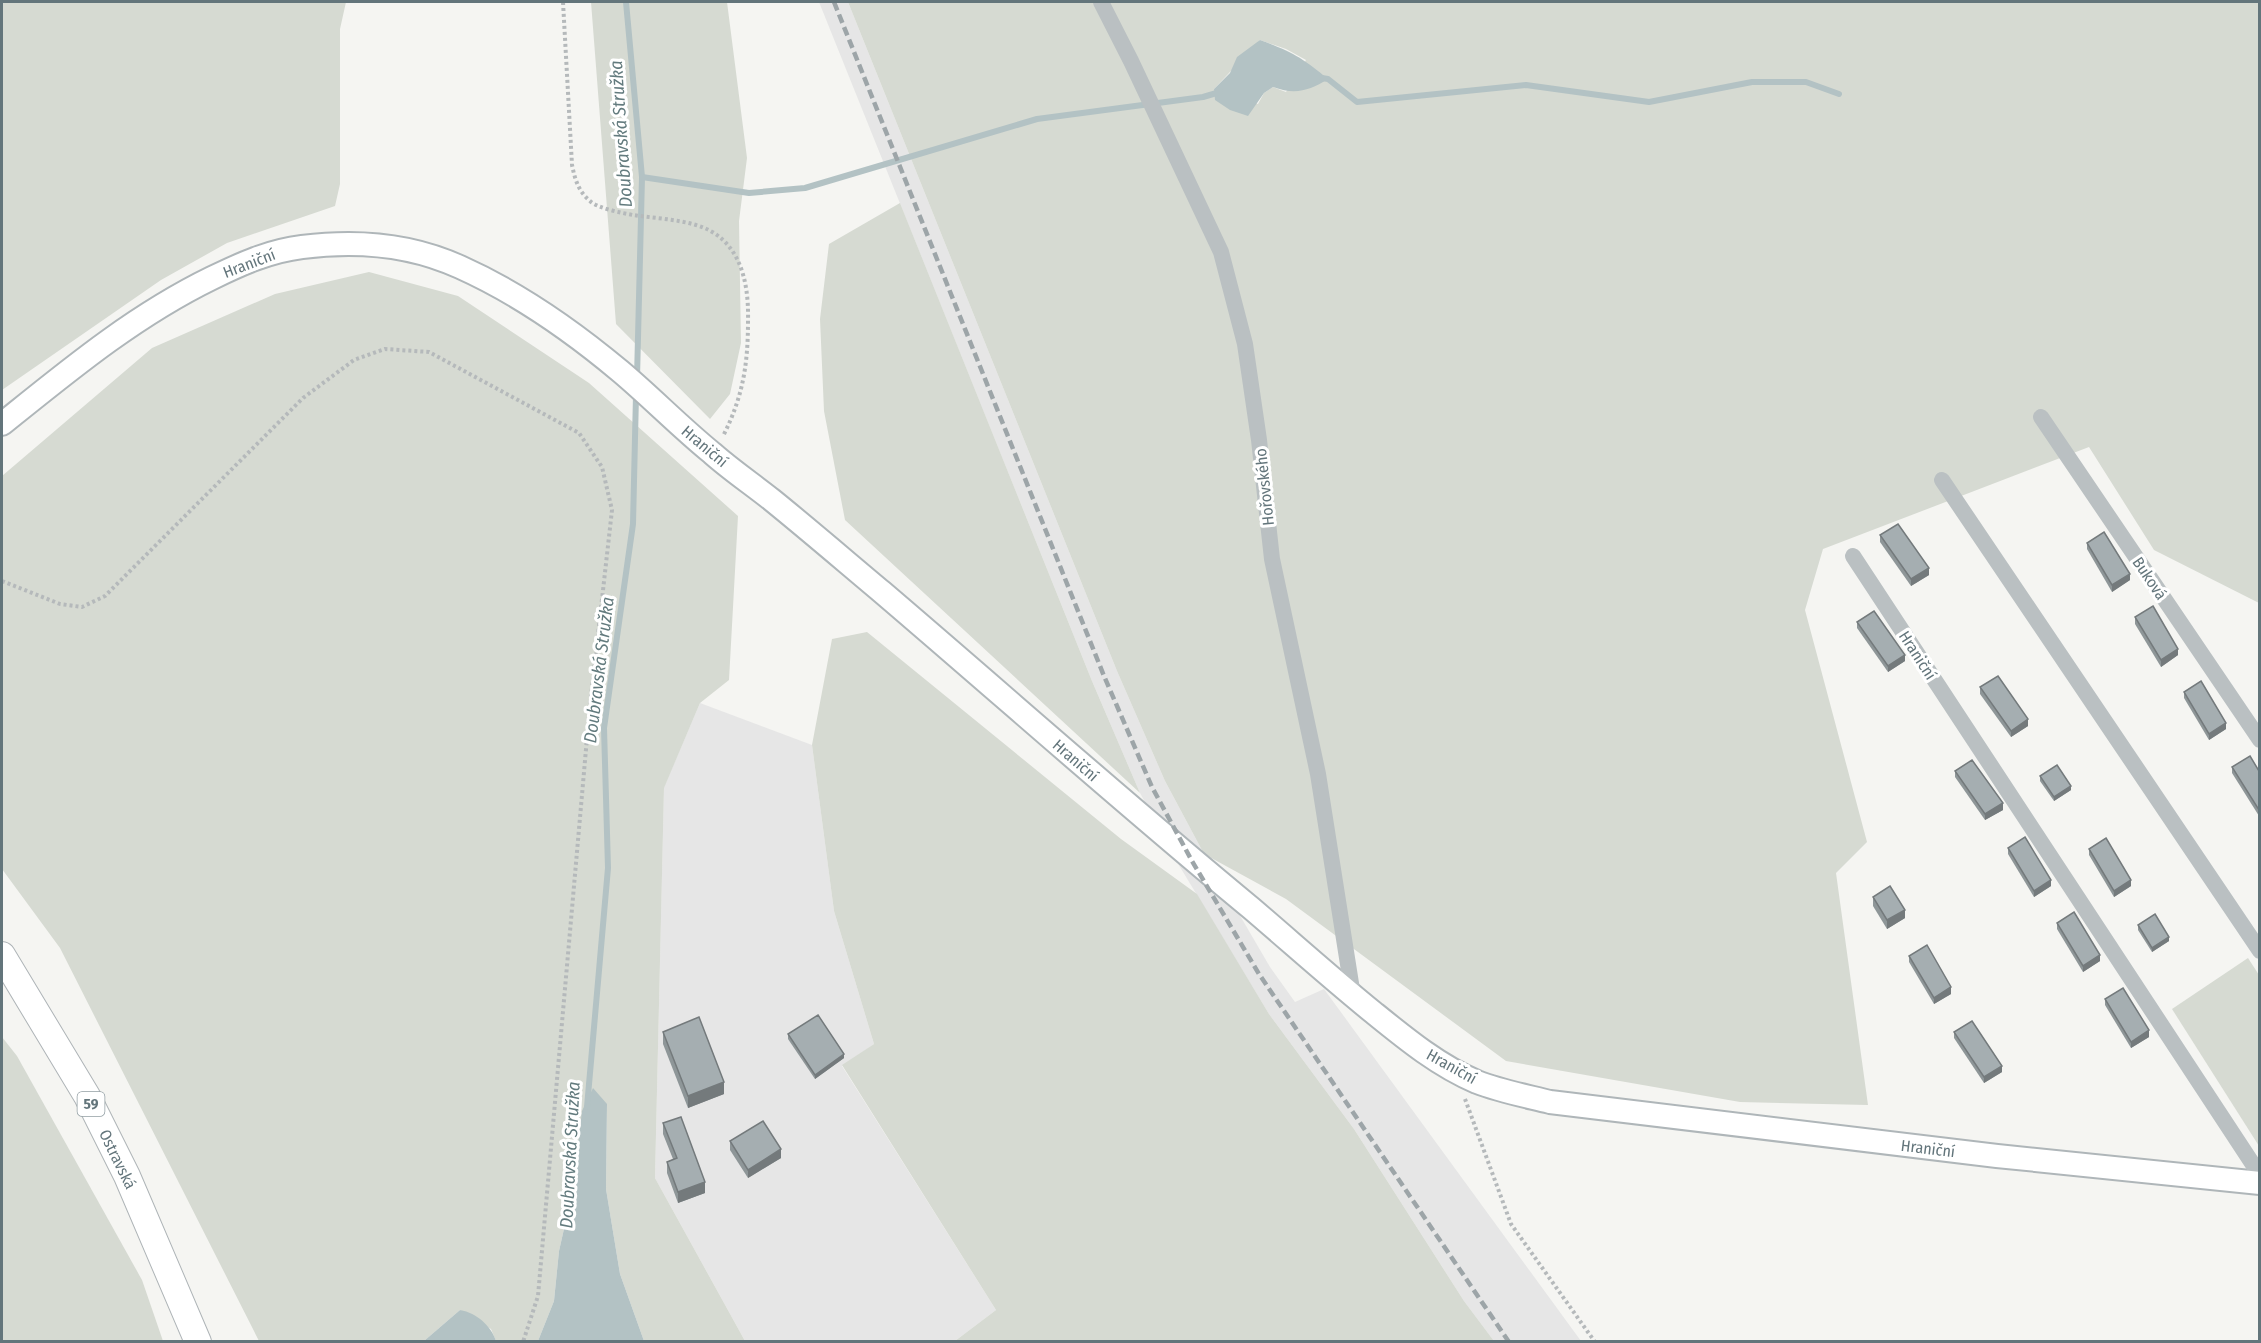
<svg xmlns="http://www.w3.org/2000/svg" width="2261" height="1343" font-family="'Fira Sans Condensed',sans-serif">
  <rect width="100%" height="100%" fill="#f5f5f2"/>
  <!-- built -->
  <g fill="#e6e6e6">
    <path d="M819 2H848L1117 671 1165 781 1204 854 1270 967 1295 1002 1324 989 1581 1341H1494L1464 1301 1354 1129 1269 1014 1180 867 1140 793 1092 681Z"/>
    <path d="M700 703 812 745 834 911 874 1044 842 1066 996 1310 955 1341H745L655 1178 664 787Z"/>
  </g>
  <!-- green -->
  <g fill="#d6dad2" fill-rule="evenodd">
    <path d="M2 2H346L340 29V184L335 206 227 243 161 280 2 390Z"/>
    <path d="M591 2H727L747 158 739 221 741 343 730 394 710 419 616 324Z"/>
    <path d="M848 2H2259V603L2154 550 2089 447 1823 549 1805 610 1867 842 1836 873 1868 1105 1740 1102 1506 1061 1286 899 1204 854 1165 781 1117 671ZM1260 40 1286 49 1306 60 1286 92 1273 87 1264 93 1258 104 1214 89Z"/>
    <path d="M900 203 1092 681 1140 793 845 520 824 411 820 319 829 244Z"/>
    <path d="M369 272 458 296 589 383 738 516 729 680 700 703 664 788 655 1178 745 1341H644L620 1274 606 1189 607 1104 573 1189 559 1251 554 1301 538 1341H496L491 1329 460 1310 424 1341H259L60 948 2 869V476L152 348 275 294Z"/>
    <path d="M867 632 1121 839 1197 894 1269 1014 1354 1129 1464 1301 1494 1341H955L996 1310 842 1065 874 1044 834 911 812 745 832 639Z"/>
    <path d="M2248 958 2259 975V1146L2172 1009Z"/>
    <path d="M2 1037 17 1056 142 1280 163 1341H2Z"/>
  </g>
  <!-- water -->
  <g fill="#b3c2c4">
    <path d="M1260 40C1291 51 1303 58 1328 79 1309 91 1295 95 1273 87L1264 93 1248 116 1230 110 1215 100 1214 89 1230 73 1237 57Z"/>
    <path d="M593 1088 607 1104 606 1189 620 1274 644 1341H538L554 1301 559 1251 573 1189 582 1111Z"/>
    <path d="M460 1310C477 1313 491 1326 496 1341H424Z"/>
  </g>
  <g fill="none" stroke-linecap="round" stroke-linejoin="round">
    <!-- stream -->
    <g stroke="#b3c2c4" stroke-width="6">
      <path d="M626 2 642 177 637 378"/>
      <path d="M1322 78 1328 79 1357 102 1526 85 1649 102 1752 82H1806L1839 94"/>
      <path d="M642 177 749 193 805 188 1037 119 1203 97 1220 92"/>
      <path d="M587 1107 608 868 604 728 633 524 636 395"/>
    </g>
    <!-- secondary casing -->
    <g stroke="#afb6b9" stroke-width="26">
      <path id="secondary" d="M2 424C69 370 134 316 212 278 241 264 269 251 302 247 356 240 410 244 460 267 518 293 571 330 620 371 651 397 680 427 712 453 731 470 752 484 772 500 809 530 845 561 882 592 1005 697 1126 805 1251 908 1292 943 1332 979 1374 1013 1406 1039 1439 1066 1477 1082 1500 1091 1526 1096 1550 1102L1997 1156 2260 1183"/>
    </g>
    <!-- primary casing -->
    <g stroke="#aeb4b7" stroke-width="28">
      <path id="primary" d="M2 955 87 1096 127 1176 198 1342"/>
    </g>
    <!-- path -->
    <g stroke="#b5b9bb" stroke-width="4" stroke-dasharray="3 3" stroke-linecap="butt">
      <path d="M563 2 572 165C575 179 578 191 590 201 597 208 622 213 633 215 653 218 676 219 696 225 740 238 749 281 748 321 748 364 743 397 723 436"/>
      <path d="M2 581 60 604 82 607 105 596 303 398 354 360 385 349 429 352 579 433 602 467 612 510 589 715 538 1296 523 1342"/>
      <path d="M1465 1099 1511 1224 1595 1342"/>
    </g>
    <!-- minor -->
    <g stroke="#bac0c2" stroke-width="16">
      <path d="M1101 2 1131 61 1221 252 1245 344 1259 440 1272 559 1318 774 1353 996"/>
      <path d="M2041 417 2260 740"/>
      <path d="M1942 480 2260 951"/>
      <path d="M1853 556 2260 1175"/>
    </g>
    <!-- secondary -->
    <use href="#secondary" stroke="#fff" stroke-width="22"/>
    <!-- primary -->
    <use href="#primary" stroke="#fff" stroke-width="26"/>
    <!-- rail -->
    <path stroke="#9da5a8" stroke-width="4.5" stroke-dasharray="9 4.5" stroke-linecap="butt" d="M834 2 1104 676 1152 787 1192 861 1259 974 1509 1342"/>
  </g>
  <!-- wall -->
  <g fill="#8e9698">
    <path d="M1880 535 1929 575 1911 586 1880 542Z"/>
    <path d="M2087 543 2130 580 2112 592 2087 549Z"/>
    <path d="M2135 617 2178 655 2161 667 2135 624Z"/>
    <path d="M1857 622 1905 661 1888 672 1857 628Z"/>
    <path d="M1980 687 2028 726 2011 737 1980 694Z"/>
    <path d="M2184 692 2226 729 2209 740 2184 698Z"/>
    <path d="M2232 767 2259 771V816L2232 773Z"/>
    <path d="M1955 771 2003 810 1985 820 1955 777Z"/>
    <path d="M2040 776 2071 790 2054 801 2040 781Z"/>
    <path d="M2008 848 2051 886 2034 897 2008 854Z"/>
    <path d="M2089 849 2131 886 2114 897 2089 855Z"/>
    <path d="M1873 897 1905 918 1887 929 1873 906Z"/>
    <path d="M2057 923 2100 961 2083 972 2057 929Z"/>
    <path d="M2138 925 2169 941 2152 952 2138 930Z"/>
    <path d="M1909 956 1951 994 1934 1004 1909 962Z"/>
    <path d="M2105 999 2149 1037 2131 1048 2105 1005Z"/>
    <path d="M663 1032 724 1094 688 1108 663 1044Z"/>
    <path d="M1954 1032 2002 1072 1984 1083 1954 1038Z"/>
    <path d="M788 1034 844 1058 815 1079 788 1039Z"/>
    <path d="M663 1123 705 1193 678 1203 667 1173V1162L673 1159 663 1134Z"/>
    <path d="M730 1141 781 1158 748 1178 730 1150Z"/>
  </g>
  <!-- shaded-wall -->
  <g fill="#747a7c">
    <path d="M1929 568V575L1911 586V579Z"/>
    <path d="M2130 574V580L2112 592V585Z"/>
    <path d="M2178 649V655L2161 667V660Z"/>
    <path d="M1905 655V661L1888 672V666Z"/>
    <path d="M2028 719V726L2011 737V731Z"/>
    <path d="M2226 723V729L2209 740V734Z"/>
    <path d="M2071 786V790L2054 801V797Z"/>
    <path d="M2003 803V810L1985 820V814Z"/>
    <path d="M2051 880V886L2034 897V891Z"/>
    <path d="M2131 880V886L2114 897V891Z"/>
    <path d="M1905 910V918L1887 929V920Z"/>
    <path d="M2169 937V941L2152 952V948Z"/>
    <path d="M2100 955V961L2083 972V966Z"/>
    <path d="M1951 987V994L1934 1004V998Z"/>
    <path d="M2149 1030V1037L2131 1048V1042Z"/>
    <path d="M844 1054V1058L815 1079V1075Z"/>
    <path d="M2002 1066V1072L1984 1083V1077Z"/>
    <path d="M724 1082V1094L688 1108V1096Z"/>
    <path d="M781 1149V1158L748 1178V1170Z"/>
    <path d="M705 1182V1193L678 1203V1192Z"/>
  </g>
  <!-- building -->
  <g fill="#a5aeb1" stroke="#747a7c" stroke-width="1.5">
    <path d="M1898 524 1929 568 1911 579 1880 535Z"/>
    <path d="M2104 532 2130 574 2112 585 2087 543Z"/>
    <path d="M2153 606 2178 649 2161 660 2135 617Z"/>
    <path d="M1874 611 1905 655 1888 666 1857 622Z"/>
    <path d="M1998 676 2028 719 2011 731 1980 687Z"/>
    <path d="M2201 681 2226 723 2209 734 2184 692Z"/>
    <path d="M2250 756 2259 771V810L2232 767Z"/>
    <path d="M1972 760 2003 803 1985 814 1955 771Z"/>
    <path d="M2057 765 2071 786 2054 797 2040 776Z"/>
    <path d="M2025 837 2051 880 2034 891 2008 848Z"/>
    <path d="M2106 838 2131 880 2114 891 2089 849Z"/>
    <path d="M1890 886 1905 910 1887 920 1873 897Z"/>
    <path d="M2074 912 2100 955 2083 966 2057 923Z"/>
    <path d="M2155 914 2169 937 2152 948 2138 925Z"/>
    <path d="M1927 945 1951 987 1934 998 1909 956Z"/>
    <path d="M2123 988 2149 1030 2131 1042 2105 999Z"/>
    <path d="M818 1015 844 1054 815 1075 788 1034Z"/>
    <path d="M699 1017 724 1082 688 1096 663 1032Z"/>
    <path d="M1972 1021 2002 1066 1984 1077 1954 1032Z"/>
    <path d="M681 1117 705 1182 678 1192 667 1162 677 1158 663 1123Z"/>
    <path d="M763 1121 781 1149 748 1170 730 1141Z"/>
  </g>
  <g text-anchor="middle" stroke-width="6" stroke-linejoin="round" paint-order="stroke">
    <!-- shield labels -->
    <rect fill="#fff" stroke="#929ea3" stroke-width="1.5" x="77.5" y="1092" width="27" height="24" rx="4.5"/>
    <g font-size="15" font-weight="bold" fill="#63757b">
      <text x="91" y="1109">59</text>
    </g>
    <!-- street labels -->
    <g font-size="16" fill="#63757b" stroke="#fff">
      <text transform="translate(249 263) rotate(-21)" y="6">Hraniční</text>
      <text transform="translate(705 446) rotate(40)" y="6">Hraniční</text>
      <text transform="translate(1264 487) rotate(-96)" y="6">Hořovského</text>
      <text transform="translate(2150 578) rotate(56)" y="6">Buková</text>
      <text transform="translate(1918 655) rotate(57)" y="6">Hraniční</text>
      <text transform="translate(1076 760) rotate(41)" y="6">Hraniční</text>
      <text transform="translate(1452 1066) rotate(29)" y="6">Hraniční</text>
      <text transform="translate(1928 1148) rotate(7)" y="6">Hraniční</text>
      <text transform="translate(118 1159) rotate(64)" y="6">Ostravská</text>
    </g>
    <!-- water labels -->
    <g font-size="18" font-style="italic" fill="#637b7e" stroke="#fff">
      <text transform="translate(621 134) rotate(-94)" y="6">Doubravská Stružka</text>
      <text transform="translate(599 670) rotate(-83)" y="6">Doubravská Stružka</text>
      <text transform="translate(570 1155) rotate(-87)" y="6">Doubravská Stružka</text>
    </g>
  </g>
  <!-- border -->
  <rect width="2261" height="1343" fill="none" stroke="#63757b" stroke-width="6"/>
</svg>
